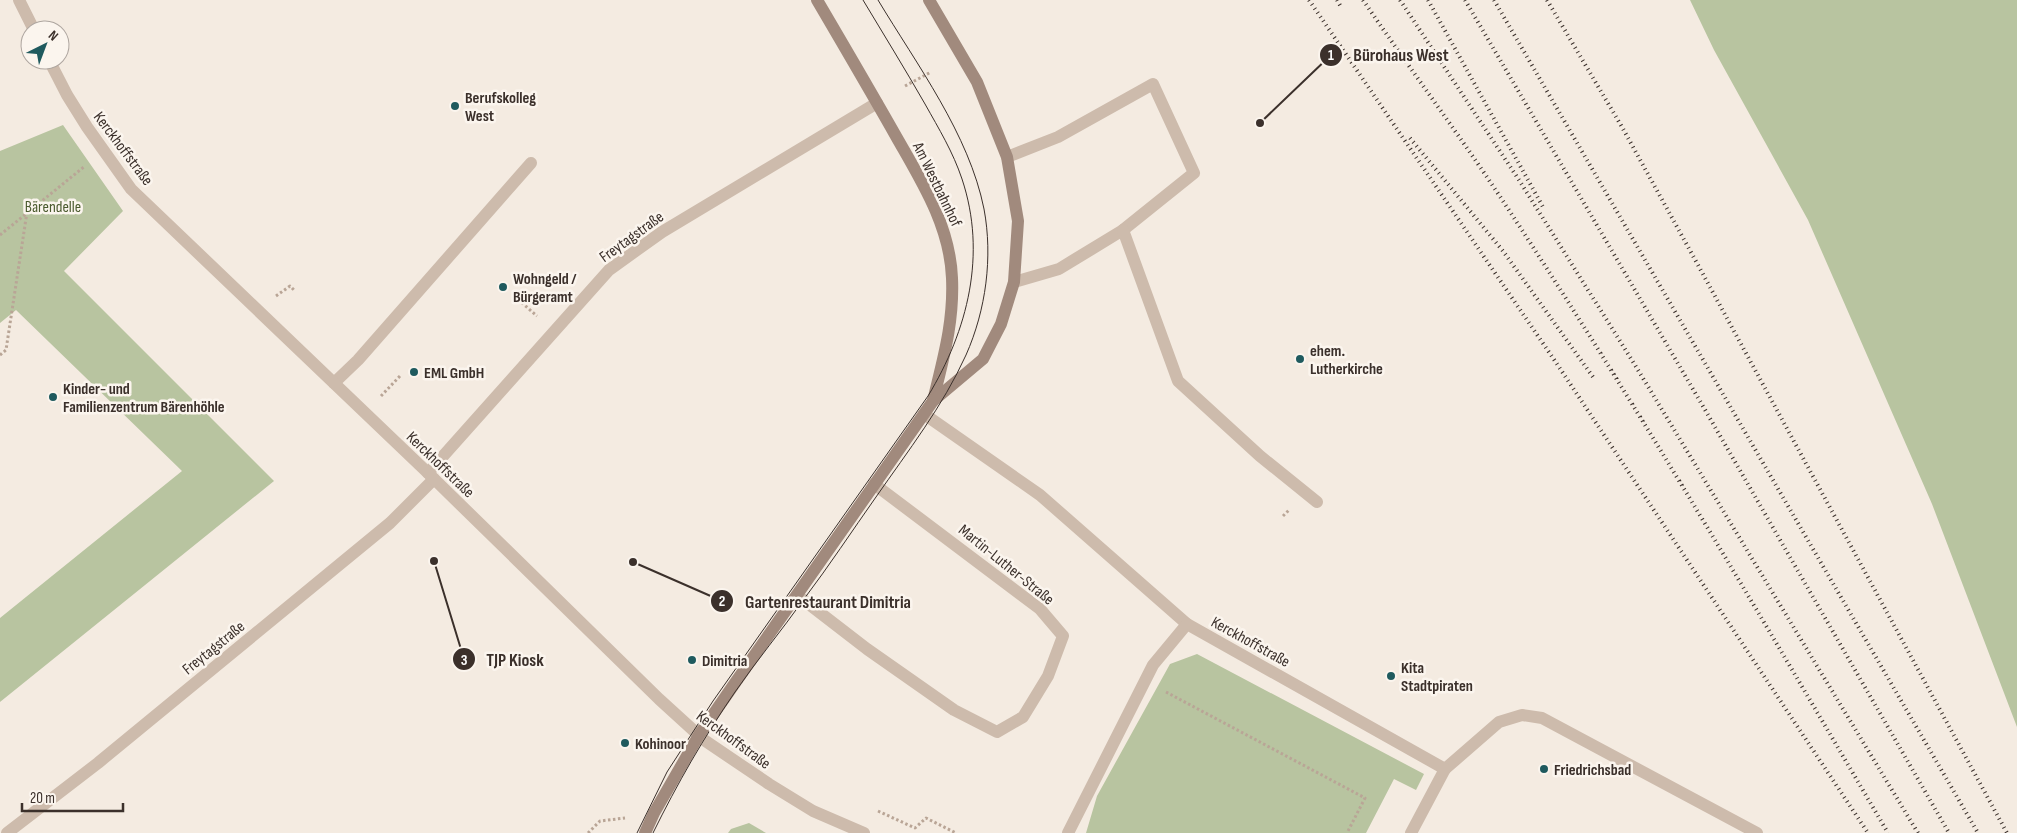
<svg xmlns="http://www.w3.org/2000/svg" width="2017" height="833" font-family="'Sofia Sans Condensed',sans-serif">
  <rect width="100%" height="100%" fill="#f4ebe1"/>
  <!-- green -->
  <g fill="#b8c4a0">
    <path d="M1690 0H2017V727L1932 504 1808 220 1714 50Z"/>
    <path d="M63 125 123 211 64 271 274 481 0 702V618L182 471 16 310 0 323V151Z"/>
    <path d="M1197 654 1424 774 1416 790 1394 779 1366 833H1086L1097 796 1170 664Z"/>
    <path d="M749 823 766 833H728L731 829Z"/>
  </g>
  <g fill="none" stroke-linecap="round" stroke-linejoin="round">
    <!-- path -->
    <g stroke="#b9a596" stroke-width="3" stroke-dasharray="2.5 2.5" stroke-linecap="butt">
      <path d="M905 86 931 72"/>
      <path d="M0 235 85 166"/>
      <path d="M276 296 290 286 295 291"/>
      <path d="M514 296 537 316"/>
      <path d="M0 355 6 350 27 212"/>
      <path d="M381 396 400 376"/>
      <path d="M1283 516 1289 510"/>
      <path d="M1166 692 1365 798 1347 833"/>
      <path d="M878 811 915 828 926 818 956 833"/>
      <path d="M588 833 600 821 625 818"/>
    </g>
    <!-- service -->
    <g stroke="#cdbbac" stroke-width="12">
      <path d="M1007 157 1058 137 1153 84 1194 173 1123 230 1059 269 1014 282"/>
      <path d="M1123 230 1178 381 1260 456 1317 502"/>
      <path d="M334 383 358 360 531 163"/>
      <path d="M797 595 867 649 954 710 997 732 1023 717 1048 676 1063 636 1040 609 874 484"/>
      <path d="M1445 769 1499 722 1522 715 1542 718 1757 833"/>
    </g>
    <!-- minor -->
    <g stroke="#cdbbac" stroke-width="12">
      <path d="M924 414 1040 495 1187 624"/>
      <path d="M428 473 609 270 662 232 877 103"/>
      <path d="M7 833 98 763 390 523 434 479"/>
      <path d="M1068 833 1153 665 1187 624 1445 769 1411 833"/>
    </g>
    <!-- tertiary -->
    <g stroke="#cdbbac" stroke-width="12">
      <path d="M19 0 34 30"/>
      <path d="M49 60 67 95 87 127 131 189 428 473 659 699 704 740 769 784 813 811 864 833"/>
    </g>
    <!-- secondary -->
    <g stroke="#a18a7d" stroke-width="12">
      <path d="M817 0C844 46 871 92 897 138 922 182 950 226 952 278 954 323 943 359 933 401"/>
      <path d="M645 833 654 813 699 735 735 683 933 401 983 359 1001 324 1014 282 1018 221 1007 157 977 82 929 0"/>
    </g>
    <!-- tram -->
    <g stroke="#3b302b" stroke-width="1">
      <path d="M637 833 667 772 713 701 928 396C968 330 987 254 962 179 953 152 939 129 925 104 905 69 884 35 863 0"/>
      <path d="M653 833C677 784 704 737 735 692 757 660 782 630 804 599 829 566 852 531 876 497 908 451 943 406 966 355 986 310 993 257 984 209 969 134 917 65 878 0"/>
    </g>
    <!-- rail -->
    <g stroke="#3b302b" stroke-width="4" stroke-dasharray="1 4" stroke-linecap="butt">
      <path d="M1309 0 1555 361 1868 833"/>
      <path d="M1337 0 1341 7"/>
      <path d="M1363 0C1408 66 1455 129 1499 195 1636 403 1762 618 1888 833"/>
      <path d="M1400 0 1519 180 1635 365 1918 833"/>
      <path d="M1428 0 1543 207"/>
      <path d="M1465 0 1704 408 1949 833"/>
      <path d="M1494 0 1978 833"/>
      <path d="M1547 0 1622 127 1698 265 2007 833"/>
      <path d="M1410 138 1503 251 1593 377"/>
    </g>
  </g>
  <!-- markers -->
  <g fill="#1f5a5e" stroke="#fbf5ee" stroke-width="2">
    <circle cx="455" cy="106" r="5"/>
    <circle cx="503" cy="287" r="5"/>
    <circle cx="1300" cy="359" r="5"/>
    <circle cx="414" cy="372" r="5"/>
    <circle cx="53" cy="397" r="5"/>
    <circle cx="692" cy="660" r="5"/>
    <circle cx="1391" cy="676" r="5"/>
    <circle cx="625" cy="743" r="5"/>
    <circle cx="1544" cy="769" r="5"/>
  </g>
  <g text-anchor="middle" stroke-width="5" stroke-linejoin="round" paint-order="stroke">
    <!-- poi labels -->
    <g font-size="16" font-weight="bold" fill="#3b302b" stroke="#fbf5ee" text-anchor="start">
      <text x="465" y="103">Berufskolleg<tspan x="465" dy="18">West</tspan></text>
      <text x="513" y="284">Wohngeld /<tspan x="513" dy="18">Bürgeramt</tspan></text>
      <text x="1310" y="356">ehem.<tspan x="1310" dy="18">Lutherkirche</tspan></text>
      <text x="424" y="378">EML GmbH</text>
      <text x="63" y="394">Kinder- und<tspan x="63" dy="18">Familienzentrum Bärenhöhle</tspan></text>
      <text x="702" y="666">Dimitria</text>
      <text x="1401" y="673">Kita<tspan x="1401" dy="18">Stadtpiraten</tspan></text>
      <text x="635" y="749">Kohinoor</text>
      <text x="1554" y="775">Friedrichsbad</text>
    </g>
    <!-- street labels -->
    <g font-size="16" fill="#3b302b" stroke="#fbf5ee">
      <text transform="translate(124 148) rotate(53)" y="6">Kerckhoffstraße</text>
      <text transform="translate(938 184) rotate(64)" y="6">Am Westbahnhof</text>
      <text transform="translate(631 236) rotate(-36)" y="6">Freytagstraße</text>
      <text transform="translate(441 464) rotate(44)" y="6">Kerckhoffstraße</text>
      <text transform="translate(1007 564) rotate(39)" y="6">Martin-Luther-Straße</text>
      <text transform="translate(1251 641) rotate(29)" y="6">Kerckhoffstraße</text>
      <text transform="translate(213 647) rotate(-39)" y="6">Freytagstraße</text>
      <text transform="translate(734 739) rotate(36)" y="6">Kerckhoffstraße</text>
    </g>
    <!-- park labels -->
    <g font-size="16" fill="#4a5a2e" stroke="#fbf5ee">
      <text x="53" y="212">Bärendelle</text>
    </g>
  </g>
  <!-- callouts -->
  <path fill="none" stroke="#3b302b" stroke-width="2" d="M1260 123L1331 55M633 562L722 601M434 561L464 659"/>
  <g fill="#3b302b" stroke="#fbf5ee" stroke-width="2">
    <circle cx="1260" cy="123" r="5"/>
    <circle cx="633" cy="562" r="5"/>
    <circle cx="434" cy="561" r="5"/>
    <circle cx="1331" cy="55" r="12"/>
    <circle cx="722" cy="601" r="12"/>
    <circle cx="464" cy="659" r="12"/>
  </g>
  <g font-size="15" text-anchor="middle" font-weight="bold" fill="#fff">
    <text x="1331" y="60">1</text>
    <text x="722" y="606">2</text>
    <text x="464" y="665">3</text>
  </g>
  <g font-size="18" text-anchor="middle" font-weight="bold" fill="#3b302b" stroke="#fbf5ee" stroke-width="5" stroke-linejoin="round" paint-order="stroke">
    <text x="1401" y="61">Bürohaus West</text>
    <text x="828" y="608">Gartenrestaurant Dimitria</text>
    <text x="515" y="666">TJP Kiosk</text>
  </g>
  <!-- north arrow -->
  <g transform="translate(45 45) rotate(42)"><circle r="24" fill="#fbf5ee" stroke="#aea6a0"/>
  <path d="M0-4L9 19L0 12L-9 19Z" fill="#1f5a5e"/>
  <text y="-8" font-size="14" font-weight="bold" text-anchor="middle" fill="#3b302b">N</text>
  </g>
  <!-- scale -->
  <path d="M22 803v8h101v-8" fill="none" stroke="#3b302b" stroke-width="2.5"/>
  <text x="30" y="803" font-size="15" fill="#3b302b" stroke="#fbf5ee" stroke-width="4" paint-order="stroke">20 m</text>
</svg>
